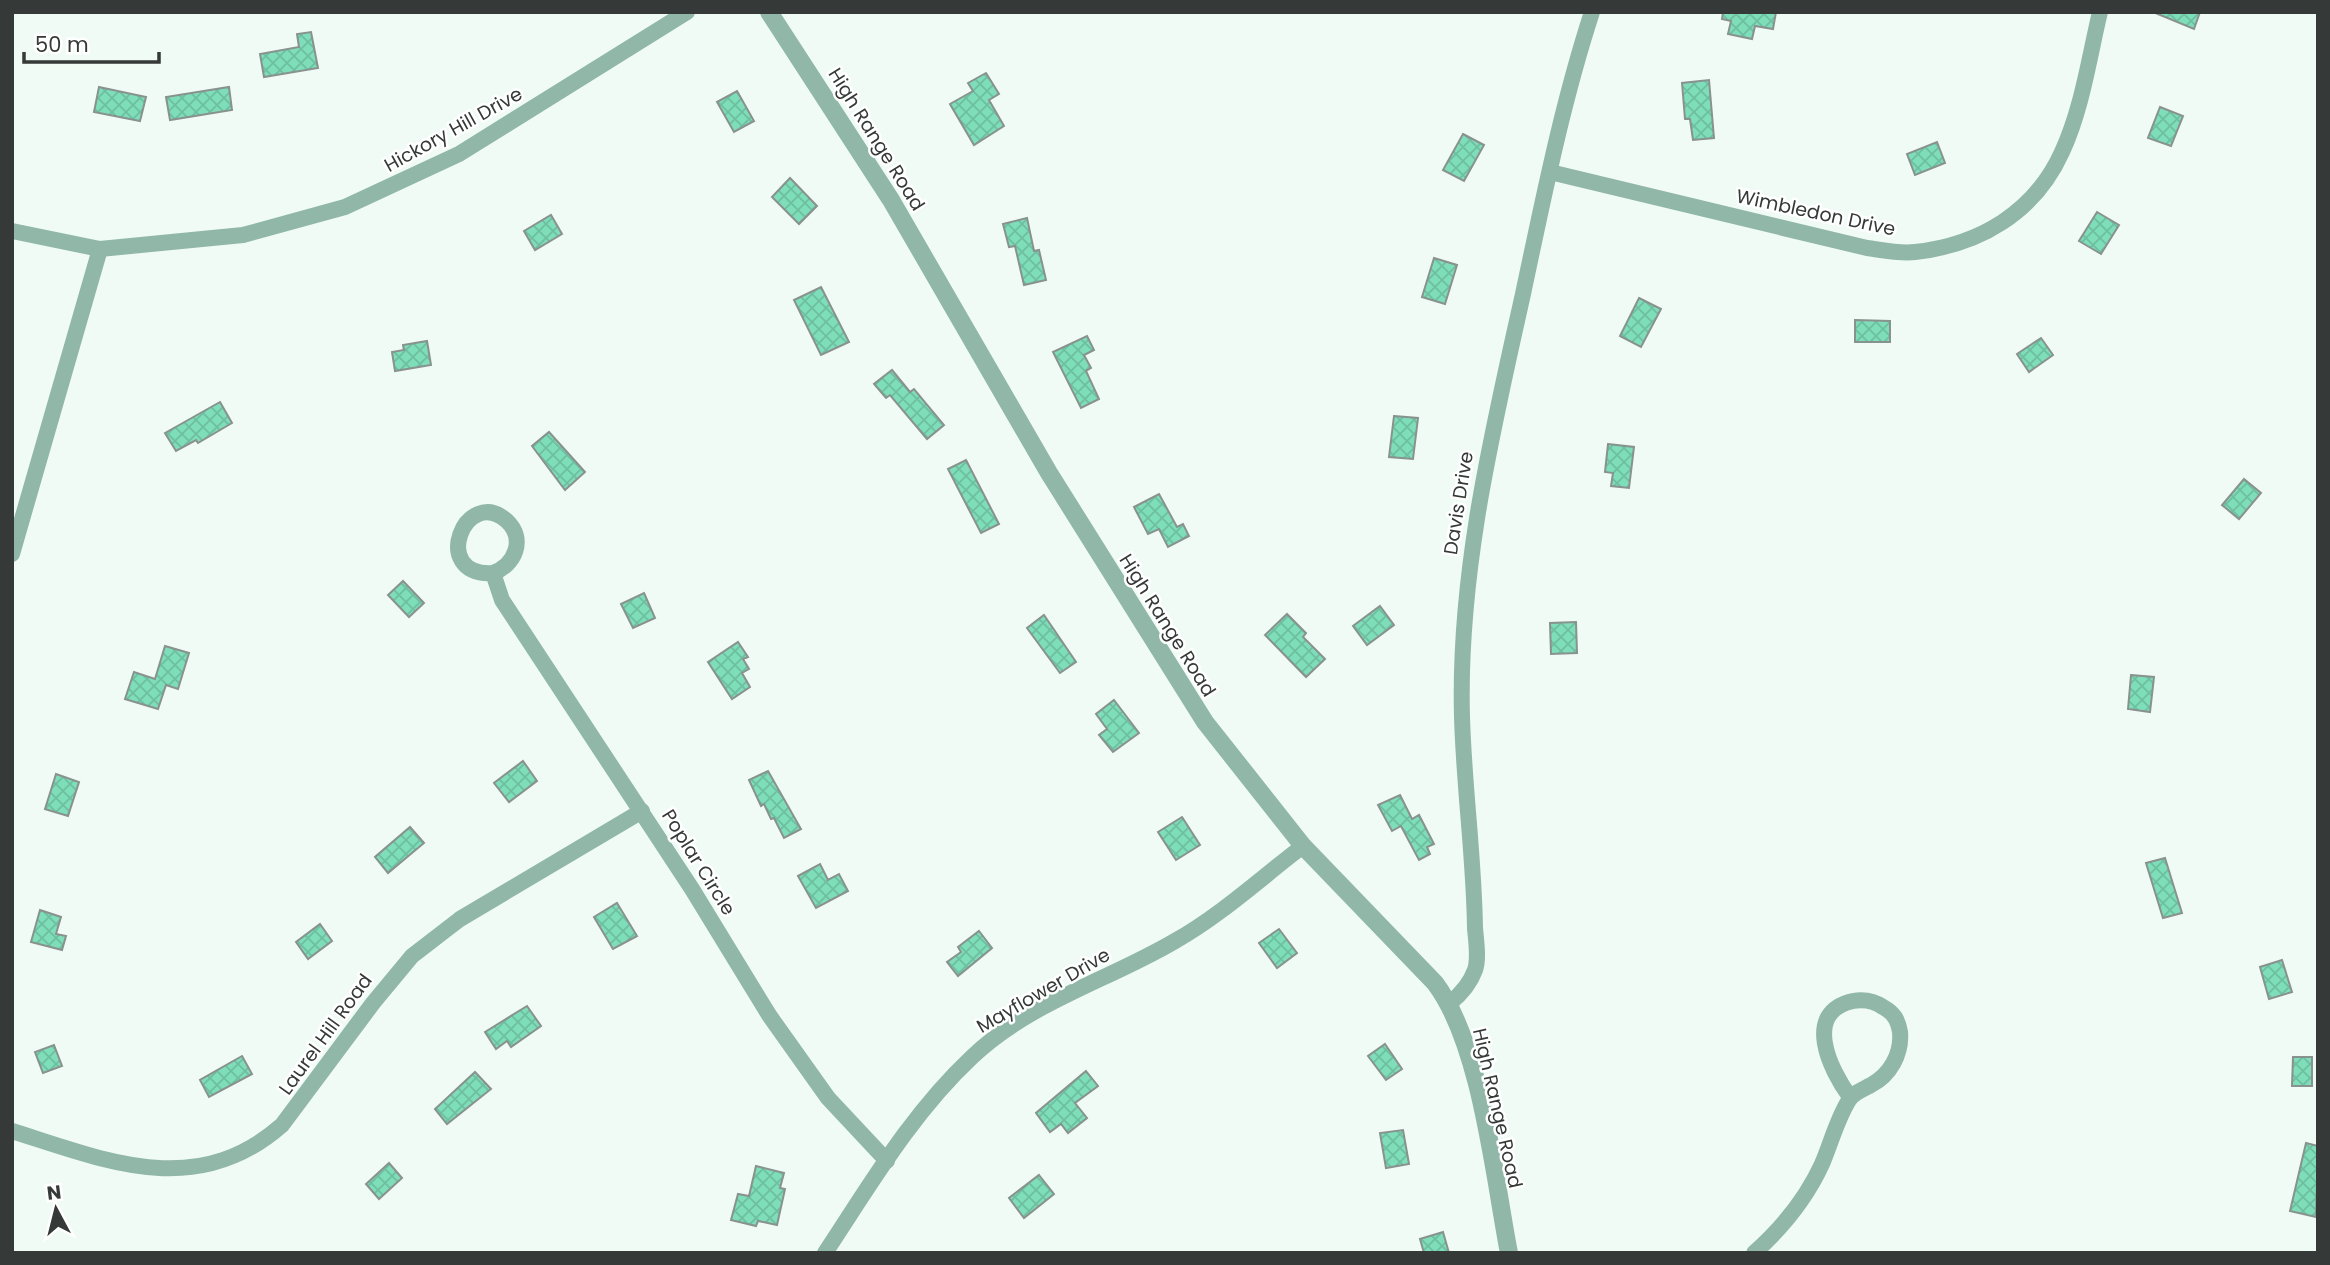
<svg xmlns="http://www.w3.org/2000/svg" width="2330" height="1265" font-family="Poppins,sans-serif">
  <defs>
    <pattern id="building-cross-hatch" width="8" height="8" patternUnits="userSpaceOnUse" patternTransform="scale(1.75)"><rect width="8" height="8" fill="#7edeba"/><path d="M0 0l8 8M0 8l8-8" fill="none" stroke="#6ebfa0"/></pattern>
  </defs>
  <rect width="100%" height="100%" fill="#f0fbf6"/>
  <!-- building -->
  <g fill="url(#building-cross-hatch)" stroke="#88928e" stroke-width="2">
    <path d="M1723 12H1776L1773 29 1755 26 1752 39 1728 34 1731 21 1722 19Z"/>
    <path d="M2153 12H2200L2194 29Z"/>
    <path d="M311 32 318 68 264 77 260 54 299 47 297 34Z"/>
    <path d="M986 73 999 94 989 100 1004 126 974 145 950 104 973 91 968 83Z"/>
    <path d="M1709 80 1714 138 1693 140 1690 119H1685L1682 83Z"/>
    <path d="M99 87 146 97 140 121 94 112Z"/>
    <path d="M229 87 232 110 170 120 166 97Z"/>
    <path d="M737 91 754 121 734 132 717 102Z"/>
    <path d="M2160 107 2183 116 2171 146 2148 138Z"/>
    <path d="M1463 134 1484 145 1464 181 1443 170Z"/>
    <path d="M1937 142 1945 163 1915 175 1907 154Z"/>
    <path d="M790 178 817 206 799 224 772 197Z"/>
    <path d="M2097 212 2119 225 2101 254 2079 241Z"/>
    <path d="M551 215 562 234 535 250 524 231Z"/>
    <path d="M1027 218 1034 251 1039 250 1046 280 1024 285 1015 246 1009 247 1003 224Z"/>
    <path d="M1434 258 1457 265 1445 304 1422 297Z"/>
    <path d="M821 287 849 342 821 355 794 300Z"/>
    <path d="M1639 298 1661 309 1641 347 1620 336Z"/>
    <path d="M1855 320 1890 321V342H1855Z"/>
    <path d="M1087 336 1094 350 1084 355 1091 368 1086 371 1099 399 1081 408 1053 352Z"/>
    <path d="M2041 338 2053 355 2029 372 2017 354Z"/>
    <path d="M427 341 431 365 395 371 392 352 404 350 403 345Z"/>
    <path d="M892 370 910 392 914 389 944 425 927 439 890 395 886 398 874 384Z"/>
    <path d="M220 402 232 423 198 443 196 440 176 451 165 433Z"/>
    <path d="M1394 416 1418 418 1413 459 1389 457Z"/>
    <path d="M549 432 585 472 565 490 532 446Z"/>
    <path d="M1608 444 1634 447 1629 488 1611 486 1613 473 1605 472Z"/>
    <path d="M966 460 999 524 981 533 948 469Z"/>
    <path d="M2244 479 2261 493 2239 519 2222 505Z"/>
    <path d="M1159 494 1177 527 1183 524 1189 536 1168 547 1159 529 1148 534 1134 507Z"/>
    <path d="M403 581 424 603 409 617 388 595Z"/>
    <path d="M644 593 655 618 633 628 621 604Z"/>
    <path d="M1380 606 1394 625 1367 645 1353 626Z"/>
    <path d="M1287 614 1306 633 1303 637 1325 659 1306 677 1265 635Z"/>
    <path d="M1044 615 1076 662 1060 673 1027 628Z"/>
    <path d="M1576 622 1577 653 1551 654 1550 623Z"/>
    <path d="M738 642 748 657 743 659 749 669 742 673 750 687 732 699 708 662Z"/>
    <path d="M165 646 189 653 178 689 166 685 158 709 125 699 134 672 155 679Z"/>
    <path d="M2131 675 2154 677 2150 712 2128 709Z"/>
    <path d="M1114 700 1139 733 1113 752 1099 735 1107 729 1096 714Z"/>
    <path d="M523 761 537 781 509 802 494 783Z"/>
    <path d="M768 771 801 829 784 838 774 818 771 819 764 804 761 806 749 780Z"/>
    <path d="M56 774 79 782 68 816 45 809Z"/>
    <path d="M1400 795 1412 819 1419 815 1434 844 1427 847 1430 854 1419 860 1401 826 1392 831 1378 805Z"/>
    <path d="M1182 817 1200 845 1176 860 1158 832Z"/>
    <path d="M410 827 424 843 388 873 375 857Z"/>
    <path d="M2165 858 2182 913 2163 918 2146 863Z"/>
    <path d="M820 864 828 880 839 874 848 891 816 908 798 876Z"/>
    <path d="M617 903 637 936 613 949 594 917Z"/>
    <path d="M40 910 61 917 56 934 66 936 62 950 31 942Z"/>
    <path d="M320 924 332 941 308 959 296 942Z"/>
    <path d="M1279 929 1297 953 1277 968 1259 943Z"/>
    <path d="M979 931 992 948 958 976 947 962 961 952 958 947Z"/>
    <path d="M2282 960 2292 992 2269 999 2260 967Z"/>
    <path d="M527 1006 541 1026 511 1047 507 1041 496 1049 485 1032Z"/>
    <path d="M1385 1044 1402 1069 1386 1080 1368 1056Z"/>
    <path d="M54 1045 62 1066 43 1073 35 1052Z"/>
    <path d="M242 1056 252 1074 209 1097 200 1080Z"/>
    <path d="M2293 1057H2312V1086H2292Z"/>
    <path d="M1086 1071 1098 1086 1075 1103 1087 1118 1068 1133 1061 1124 1050 1132 1036 1113Z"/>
    <path d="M475 1072 491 1089 447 1124 435 1109Z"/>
    <path d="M1403 1130 1409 1164 1386 1168 1380 1133Z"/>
    <path d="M2306 1143 2318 1146 2316 1217 2290 1211Z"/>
    <path d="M389 1163 402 1178 379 1199 366 1184Z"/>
    <path d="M756 1166 784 1173 780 1188 785 1189 777 1225 758 1221 756 1226 731 1220 738 1194 749 1196Z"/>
    <path d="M1039 1175 1054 1194 1024 1218 1009 1198Z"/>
    <path d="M1443 1232 1449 1253H1424L1420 1239Z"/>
  </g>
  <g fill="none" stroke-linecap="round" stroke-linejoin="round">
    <!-- minor -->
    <g stroke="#90b7a7" stroke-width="16">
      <path d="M1550 172 1867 248C1882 250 1900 254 1915 252 1980 245 2035 212 2062 152 2082 109 2089 58 2100 12"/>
      <path d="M12 231 100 249 243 235 345 207 459 154 687 12"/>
      <path d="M12 554 100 249"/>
      <path d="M493 573C429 577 465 484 507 521 526 539 515 565 493 573L502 600 692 889 769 1015 828 1098 887 1161"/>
      <path d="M1450 1003C1461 994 1470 984 1475 970 1479 959 1476 940 1475 928 1474 857 1464 788 1462 717 1458 574 1492 433 1523 294 1543 200 1562 104 1592 12"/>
      <path d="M12 1131C107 1161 197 1200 282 1125L373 1003 412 956 460 919 642 811"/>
      <path d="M825 1253C870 1185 912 1113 972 1057 1028 1003 1109 980 1175 941 1221 915 1261 878 1303 846"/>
      <path d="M1754 1253C1782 1228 1806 1199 1822 1164 1831 1143 1837 1119 1849 1100 1853 1093 1864 1089 1871 1085 1890 1075 1902 1054 1900 1032 1898 1020 1894 1013 1883 1007 1874 1001 1864 999 1853 1001 1802 1012 1830 1070 1850 1097"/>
    </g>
    <!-- tertiary -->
    <path stroke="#90b7a7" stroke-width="18" d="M769 12 891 200 1049 473 1205 722 1303 846 1435 983C1481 1044 1494 1176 1509 1253"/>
  </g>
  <g text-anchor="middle" stroke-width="5" stroke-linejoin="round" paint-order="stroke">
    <!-- street labels -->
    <g font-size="19" fill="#353937" stroke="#fff">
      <text transform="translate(453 129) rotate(-29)" y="7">Hickory Hill Drive</text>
      <text transform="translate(877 139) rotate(58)" y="7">High Range Road</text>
      <text transform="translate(1816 212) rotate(12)" y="7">Wimbledon Drive</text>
      <text transform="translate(1458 503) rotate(-81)" y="7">Davis Drive</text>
      <text transform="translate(1168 625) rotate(58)" y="7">High Range Road</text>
      <text transform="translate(699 862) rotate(58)" y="7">Poplar Circle</text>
      <text transform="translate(1043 990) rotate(-30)" y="7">Mayflower Drive</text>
      <text transform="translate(325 1034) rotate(-54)" y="7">Laurel Hill Road</text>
      <text transform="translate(1498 1108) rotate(77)" y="7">High Range Road</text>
    </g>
  </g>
  <!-- border -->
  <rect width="2330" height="1265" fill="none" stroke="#353937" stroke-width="28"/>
  <!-- north arrow -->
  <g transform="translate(56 1209) rotate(353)" stroke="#ffffff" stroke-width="5" paint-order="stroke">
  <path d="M0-5L12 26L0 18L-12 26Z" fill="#353937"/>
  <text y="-10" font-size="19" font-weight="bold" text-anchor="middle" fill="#353937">N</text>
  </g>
  <!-- scale -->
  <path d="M24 52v10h135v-10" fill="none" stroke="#353937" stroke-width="3.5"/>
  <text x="35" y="52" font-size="21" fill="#353937" stroke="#ffffff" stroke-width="5" paint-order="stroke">50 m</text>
</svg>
